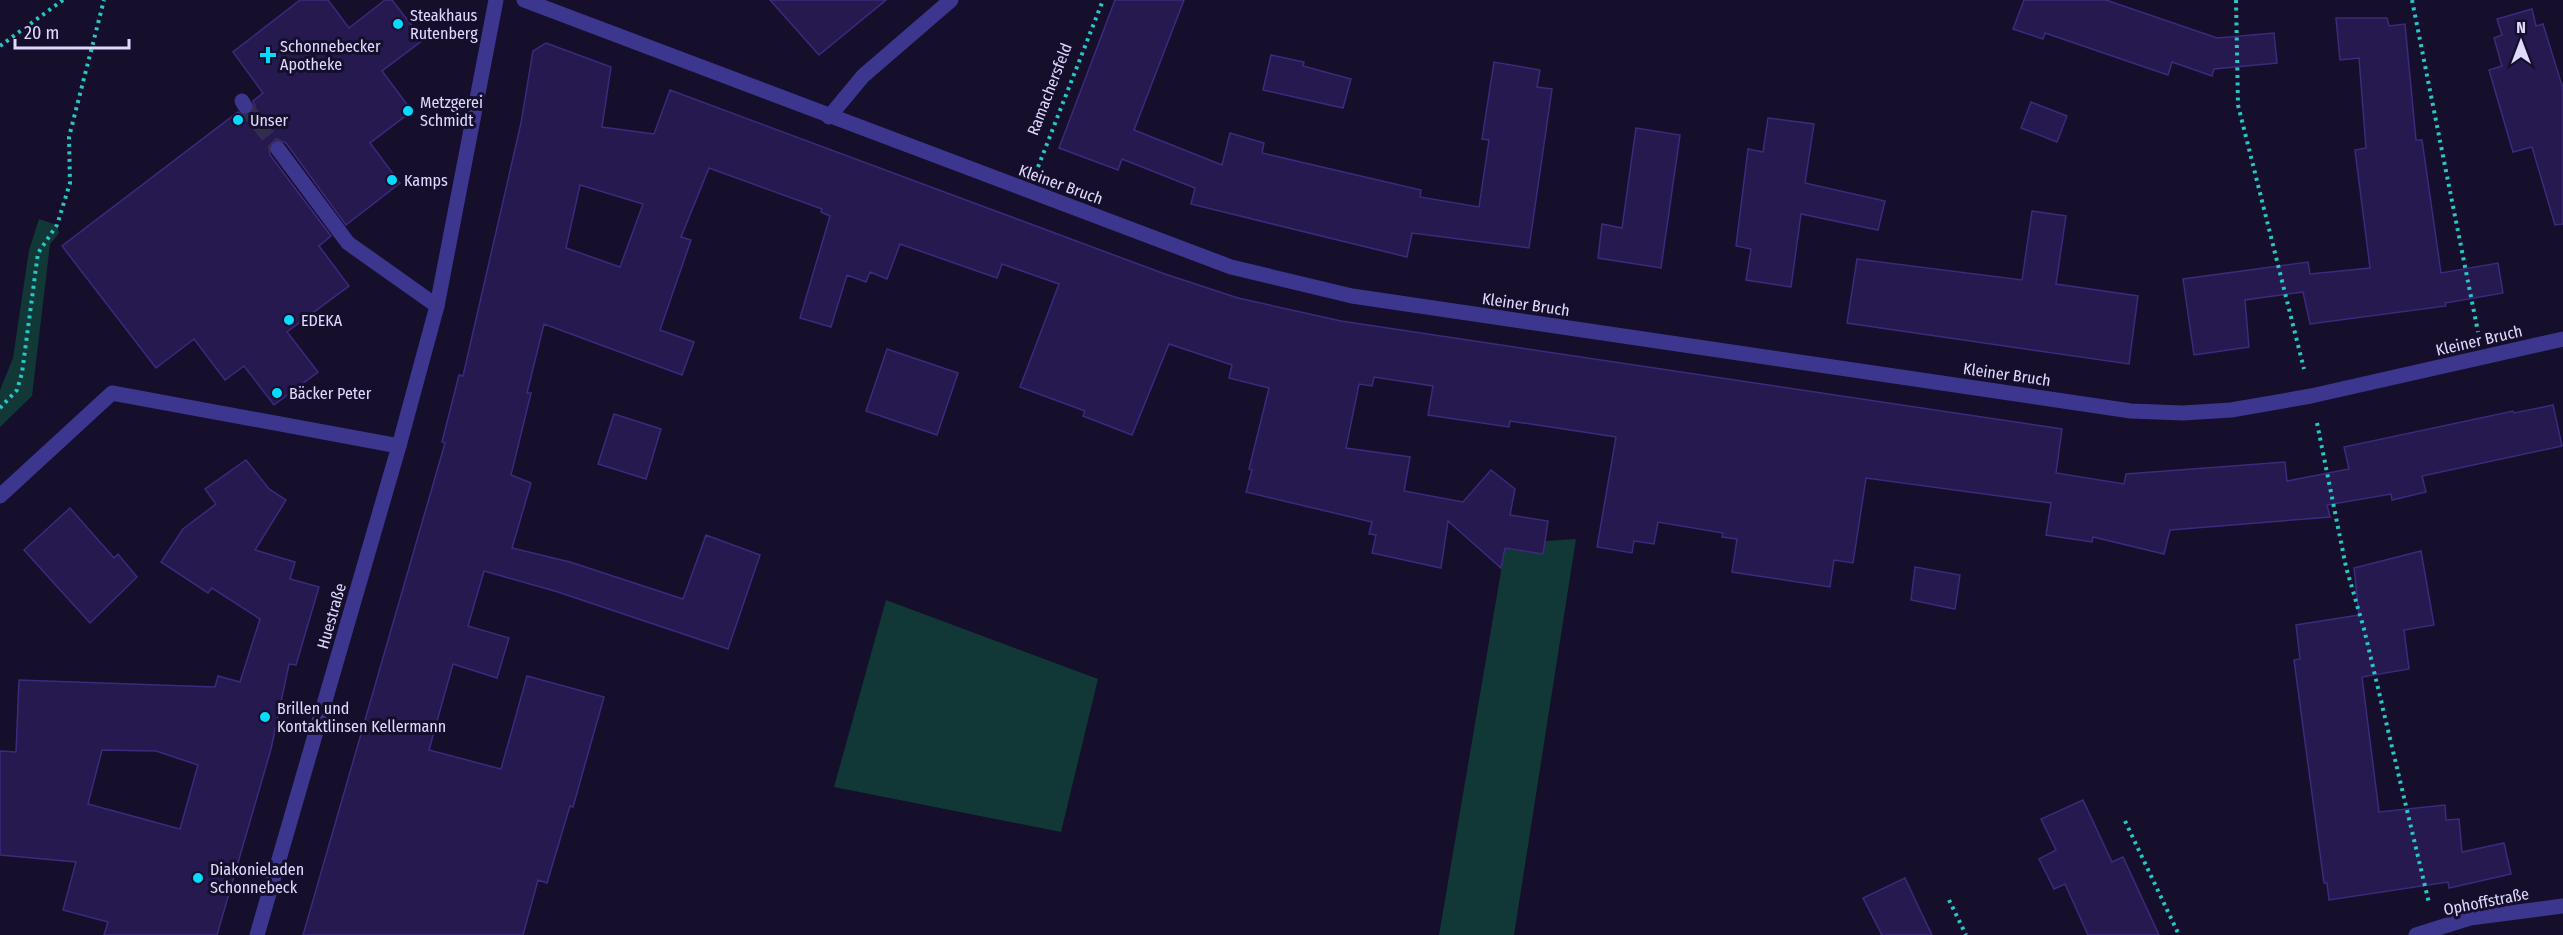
<svg xmlns="http://www.w3.org/2000/svg" width="2563" height="935" font-family="'Fira Sans Condensed',sans-serif">
  <rect width="100%" height="100%" fill="#150f2c"/>
  <!-- green -->
  <g fill="#113737">
    <path d="M39 219 57 225 59 233 50 244 32 396 0 427V390L13 358 29 250Z"/>
    <path d="M1525 539 1524 551 1543 554 1545 541 1576 539 1514 935H1439L1506 542Z"/>
    <path d="M886 600 1098 679 1061 832 834 787Z"/>
  </g>
  <!-- building -->
  <g fill="#26194f" stroke="#3d297d" stroke-width="1.5" fill-rule="evenodd">
    <path d="M300 0H328L349 28 385 0H392L423 40 382 71 412 111 370 143 400 183 346 225 286 143 276 139 269 146 270 155 331 236 319 246 349 286 287 332 318 372 274 405 244 366 225 380 194 339 156 368 62 246 238 112 245 116 250 114 255 106 253 101 263 93 233 52Z"/>
    <path d="M770 0H886L819 55Z"/>
    <path d="M1115 0H1184L1134 130 1222 165 1230 133 1264 143 1262 153 1421 190 1420 197 1479 207 1489 140 1482 139 1494 62 1540 70 1537 87 1552 89 1529 248 1412 233 1407 257 1191 204 1195 188 1122 159 1118 170 1059 148Z"/>
    <path d="M2024 0H2106L2217 38 2274 33 2277 63 2214 69 2212 76 2172 62 2168 75 2045 33 2043 39 2013 29Z"/>
    <path d="M2532 9 2536 26 2543 24 2563 89V224L2555 225 2532 147 2513 152 2489 70 2502 66 2494 38 2502 35 2497 19Z"/>
    <path d="M2336 18H2387L2389 26 2405 24 2416 140H2422L2441 273 2498 263 2503 293 2445 303 2446 306 2310 324 2303 292 2245 300 2249 347 2194 355 2183 279 2308 262 2310 274 2370 268 2355 150 2366 148 2359 58 2340 60Z"/>
    <path d="M546 43 611 67 602 127 654 134 670 90 1165 274 1238 298 1341 321 2062 429 2056 473 2124 484 2126 474 2285 462 2287 481 2349 469 2344 447 2513 411 2514 413 2553 405 2562 446 2422 476 2426 492 2392 500 2391 494 2327 505 2330 517 2170 530 2164 554 2093 537 2092 542 2046 535 2051 503 1866 478 1853 563 1834 560 1830 587 1732 572 1737 539 1722 537 1723 533 1658 522 1654 544 1634 541 1632 553 1597 547 1616 437 1510 421 1509 427 1428 415 1433 386 1374 377 1372 386 1359 384 1346 448 1410 457 1404 491 1463 502 1491 470 1515 489 1510 515 1548 521 1543 554 1505 548 1501 568 1448 521 1441 568 1372 553 1376 535 1369 534 1372 522 1246 492 1252 470 1249 469 1269 388 1229 378 1232 365 1169 344 1132 435 1083 416 1085 411 1020 387 1059 284 1002 264 997 278 900 244 887 279 870 272 866 282 847 275 831 327 800 318 830 216 821 212 822 209 709 168 681 237 691 240 660 330 694 342 682 375 544 324 527 393H531L511 475 531 483 512 548 570 562 683 599 706 535 760 555 728 649 558 592 484 571 468 626 509 638 497 678 453 664 429 750 501 769 527 676 604 697 573 807 570 806 547 883 538 880 523 935H303L445 443 442 442 459 375 463 376 521 123 533 51ZM580 185 643 204 620 267 566 248Z"/>
    <path d="M1271 55 1304 62 1303 66 1351 79 1343 108 1263 90Z"/>
    <path d="M2031 102 2067 116 2057 142 2021 128Z"/>
    <path d="M1768 118 1814 124 1805 183 1885 201 1878 230 1801 214 1791 287 1746 280 1751 249 1736 246 1748 149 1763 152Z"/>
    <path d="M1636 128 1680 135 1661 268 1598 258 1602 224 1622 228Z"/>
    <path d="M2032 211 2066 216 2056 284 2138 296 2129 364 1847 323 1857 259 2022 280Z"/>
    <path d="M887 349 958 373 937 435 866 411Z"/>
    <path d="M614 414 661 429 646 479 598 464Z"/>
    <path d="M246 460 269 489 286 500 255 550 295 562 290 579 319 587 296 665 289 664 271 749 217 935H104L108 922 63 910 76 862 0 855V751L16 752 19 680 215 687 218 676 240 682 260 619 212 588 208 593 161 562 183 529 216 504 205 489ZM102 750 156 751 198 765 180 829 88 804Z"/>
    <path d="M70 508 114 558 118 554 137 577 90 623 24 550Z"/>
    <path d="M2421 551 2434 625 2404 630 2409 669 2362 677 2379 812 2445 805 2446 820 2459 819 2462 852 2504 843 2511 874 2449 888 2448 882 2329 900 2327 883H2324L2294 660 2300 659 2296 625 2359 615 2354 568Z"/>
    <path d="M1915 567 1960 575 1955 609 1911 600Z"/>
    <path d="M2083 800 2112 862 2123 857 2159 935H2088L2065 884 2054 889 2039 859 2056 850 2041 819Z"/>
    <path d="M1905 878 1920 910 1932 935H1882L1863 898Z"/>
  </g>
  <g fill="none" stroke-linecap="round" stroke-linejoin="round">
    <!-- minor-tunnel -->
    <path stroke="#332d4c" stroke-width="15" stroke-dasharray="15 8" stroke-linecap="butt" d="M245 106 278 149"/>
    <!-- path -->
    <g stroke="#25c8c6" stroke-width="4" stroke-dasharray="3 4.5" stroke-linecap="butt">
      <path d="M2236 0 2238 105 2304 369"/>
      <path d="M2412 0 2478 332"/>
      <path d="M0 46 63 0"/>
      <path d="M1038 167 1103 0"/>
      <path d="M0 408 17 390 22 373 38 253 57 225 70 183 69 137 104 0"/>
      <path d="M2317 423 2346 567 2364 629 2429 903"/>
      <path d="M2125 821 2179 935"/>
      <path d="M1949 900 1966 935"/>
    </g>
    <!-- minor -->
    <g stroke="#3d368f" stroke-width="15">
      <path d="M524 0 1231 267 1352 296 2131 411 2183 413 2231 410 2311 396 2563 339"/>
      <path d="M242 101 245 106"/>
      <path d="M829 117 863 76 951 0"/>
      <path d="M278 149 348 243 437 306"/>
      <path d="M0 496 112 393 399 446"/>
      <path d="M257 935 399 446 437 306 496 0"/>
      <path d="M2416 935 2470 918 2563 906"/>
    </g>
  </g>
  <!-- markers -->
  <g fill="#06dbff" stroke="#150f2c" stroke-width="2">
    <circle cx="398" cy="24" r="6"/>
    <path d="M265 46h6v6h6v6h-6v6h-6v-6h-6v-6h6z"/>
    <circle cx="408" cy="111" r="6"/>
    <circle cx="238" cy="120" r="6"/>
    <circle cx="392" cy="180" r="6"/>
    <circle cx="289" cy="320" r="6"/>
    <circle cx="277" cy="393" r="6"/>
    <circle cx="265" cy="717" r="6"/>
    <circle cx="198" cy="878" r="6"/>
  </g>
  <g text-anchor="middle" stroke-width="6" stroke-linejoin="round" paint-order="stroke">
    <!-- poi labels -->
    <g font-size="16" fill="#e0daff" stroke="#150f2c" text-anchor="start">
      <text x="410" y="21">Steakhaus<tspan x="410" dy="18">Rutenberg</tspan></text>
      <text x="280" y="52">Schonnebecker<tspan x="280" dy="18">Apotheke</tspan></text>
      <text x="420" y="108">Metzgerei<tspan x="420" dy="18">Schmidt</tspan></text>
      <text x="250" y="126">Unser</text>
      <text x="404" y="186">Kamps</text>
      <text x="301" y="326">EDEKA</text>
      <text x="289" y="399">Bäcker Peter</text>
      <text x="277" y="714">Brillen und<tspan x="277" dy="18">Kontaktlinsen Kellermann</tspan></text>
      <text x="210" y="875">Diakonieladen<tspan x="210" dy="18">Schonnebeck</tspan></text>
    </g>
    <!-- street labels -->
    <g font-size="16" fill="#e0daff" stroke="#150f2c">
      <text transform="translate(1049 89) rotate(-69)" y="6">Ramachersfeld</text>
      <text transform="translate(1061 184) rotate(20)" y="6">Kleiner Bruch</text>
      <text transform="translate(1526 304) rotate(8)" y="6">Kleiner Bruch</text>
      <text transform="translate(2479 340) rotate(-13)" y="6">Kleiner Bruch</text>
      <text transform="translate(2007 374) rotate(8)" y="6">Kleiner Bruch</text>
      <text transform="translate(331 616) rotate(-74)" y="6">Huestraße</text>
      <text transform="translate(2486 901) rotate(-11)" y="6">Ophoffstraße</text>
    </g>
  </g>
  <!-- north arrow -->
  <g transform="translate(2521 42)" stroke="#150f2c" stroke-width="4.5" paint-order="stroke">
  <path d="M0-4.5L10 22L0 15L-10 22Z" fill="#e0daff"/>
  <text y="-9" font-size="16" font-weight="bold" text-anchor="middle" fill="#e0daff">N</text>
  </g>
  <!-- scale -->
  <path d="M15 39v9h114v-9" fill="none" stroke="#e0daff" stroke-width="3"/>
  <text x="24" y="39" font-size="18" fill="#e0daff" stroke="#150f2c" stroke-width="4.5" paint-order="stroke">20 m</text>
</svg>
